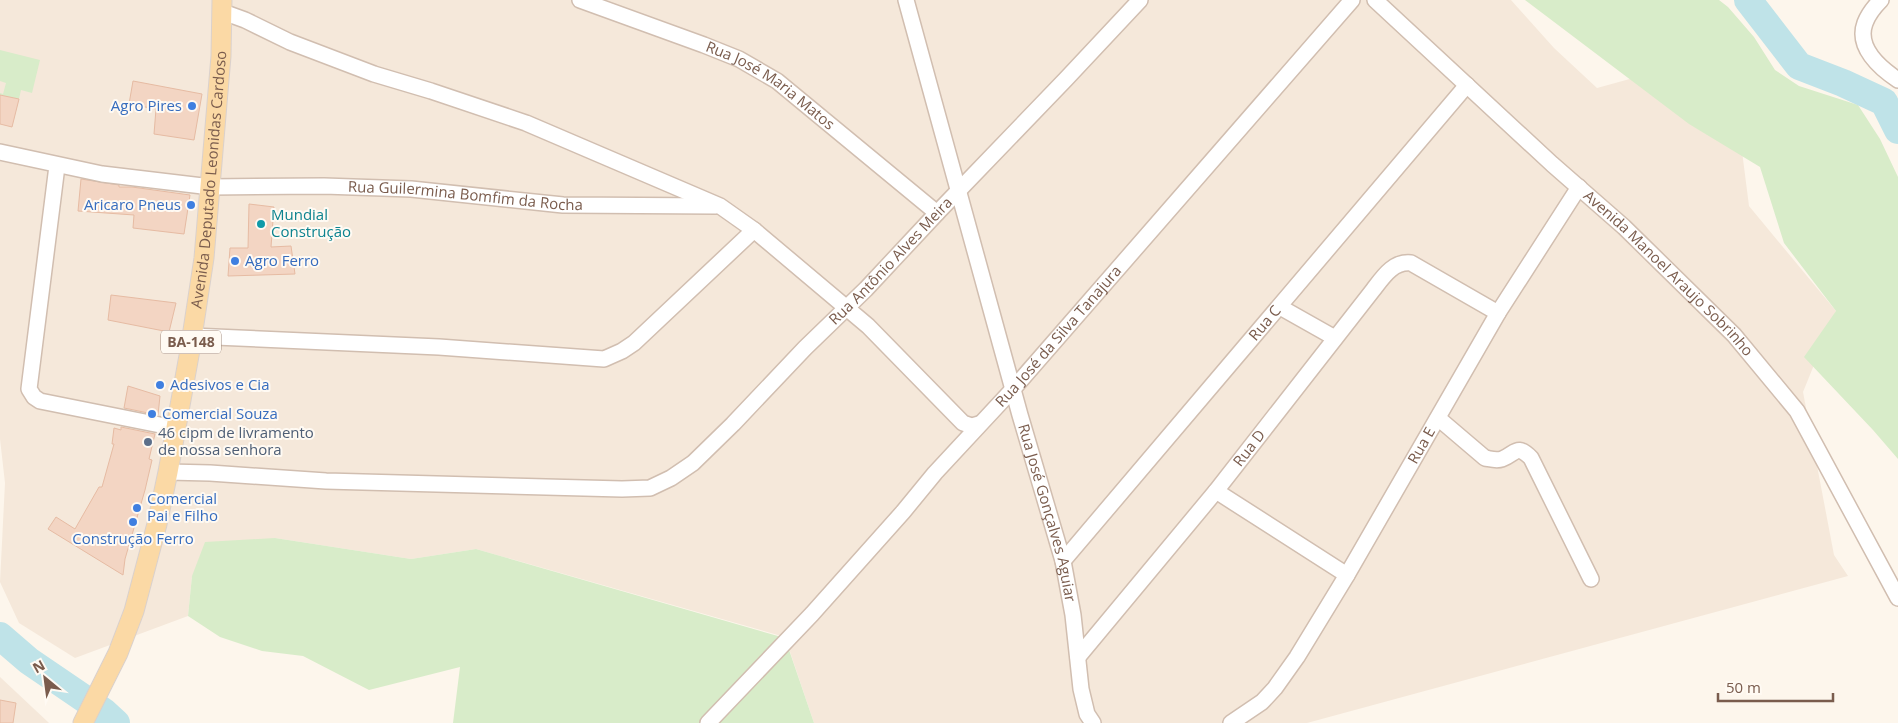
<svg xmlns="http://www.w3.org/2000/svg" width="1898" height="723" font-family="'Open Sans',sans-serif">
  <rect width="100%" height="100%" fill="#fdf6ec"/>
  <!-- residential -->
  <g fill="#f5e8da">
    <path d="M0 0H1511L1554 48 1597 88 1677 66 1738 120 1749 206 1836 311 1803 392 1834 555 1848 576 1307 723H814L785 637 476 549 411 559 275 538 192 576 188 616 75 658 19 623 0 582 5 483 0 439Z"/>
    <path d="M0 677 49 723H0Z"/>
  </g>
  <!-- green -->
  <g fill="#d8ecc9">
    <path d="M1525 0H1719L1728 7 1754 37 1775 70 1799 86 1858 105 1880 139 1898 177V459L1873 430 1804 357 1836 311 1784 243 1760 167 1689 124Z"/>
    <path d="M0 50 40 60 32 93 21 90 19 99 0 95V93L3 94 6 83 0 81Z"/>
    <path d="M275 538 411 559 476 549 785 638 814 723H453L460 667 369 690 303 656 262 651 220 637 188 616 192 576 205 542Z"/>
  </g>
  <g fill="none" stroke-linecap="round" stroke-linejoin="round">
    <!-- river -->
    <g stroke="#bfe3e8" stroke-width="28">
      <path d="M1748 0 1799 66 1843 83 1884 102 1898 130"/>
      <path d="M0 636 29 661 104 712 116 723"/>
    </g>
  </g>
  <!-- building -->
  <g fill="#f3d5c3" stroke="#e6bba3">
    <path d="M133 81 202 94 194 140 154 134 156 109 129 104Z"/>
    <path d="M0 95 19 99 12 127 0 124Z"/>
    <path d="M81 179 119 185V187H132L190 195 184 234 133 228 134 215 78 211Z"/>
    <path d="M249 204 274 207 271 247 291 246 295 274 228 276 230 248H248Z"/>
    <path d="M111 295 176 303 169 332 108 320Z"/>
    <path d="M128 386 160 396 158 415 124 408Z"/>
    <path d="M121 427 155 434 149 459 152 460 145 490 125 559 123 575 48 529 56 517 75 529 99 487H102L114 444H112L114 428 121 430Z"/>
    <path d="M0 700 16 703 13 723H0Z"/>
  </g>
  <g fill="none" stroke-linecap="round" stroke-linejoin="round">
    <!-- minor casing -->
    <g stroke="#d1beb0" stroke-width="18">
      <g id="minor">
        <path id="s1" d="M580 0 704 45 739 59 777 81 937 213"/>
        <path id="s2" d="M906 0 1020 415 1063 561 1073 615 1081 689 1087 714 1093 723"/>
        <path id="s3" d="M1375 0 1552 164 1624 227 1734 335 1797 411 1898 598"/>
        <path d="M1881 0C1875 6 1868 15 1865 23 1856 47 1880 68 1898 80"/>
        <path d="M223 12 245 20 290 42 374 74 431 91 526 123 720 206 754 230 868 326 963 423 972 426 979 424"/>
        <path id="s4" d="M0 152 102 174 211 187 324 186 411 189 563 205 716 206"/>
        <path d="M57 166 29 389 34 397 40 401 175 428"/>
        <path d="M1280 307 1335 338"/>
        <path d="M192 336 439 347 604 359 622 351 634 343 754 230"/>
        <path d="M1438 418 1485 458C1491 459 1496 461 1502 459 1516 454 1516 443 1531 458L1591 579"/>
        <path id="s5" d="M168 472 210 473 326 481 622 489 650 488 671 478 693 463 733 424 805 348 866 289 937 213 1066 79 1140 0"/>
        <path d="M1216 491 1347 575"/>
        <path id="s6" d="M1063 561 1467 85"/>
        <path id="s7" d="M1078 657 1216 491 1373 290C1383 277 1393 261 1411 263L1498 313"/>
        <path id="s8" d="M708 723 812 614 903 512 935 473 1013 389 1352 0"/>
        <path id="s9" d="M1231 723 1262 702 1275 688 1297 657 1347 575 1498 313 1579 187"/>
      </g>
    </g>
    <!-- major casing -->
    <g stroke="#dad1cd" stroke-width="21">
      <g id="major">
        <path id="s10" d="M83 723 118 653 134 611 157 524 168 472 190 350 204 258 221 56 222 0"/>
      </g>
    </g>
    <!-- minor -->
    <use href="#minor" stroke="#fff" stroke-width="15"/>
    <!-- major -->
    <use href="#major" stroke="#fbd9a5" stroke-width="19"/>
  </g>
  <!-- markers -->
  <g fill="#3f7fe0" stroke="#fffaf3" stroke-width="2">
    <circle cx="192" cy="106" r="5"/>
    <circle cx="191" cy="205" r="5"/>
    <circle cx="235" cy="261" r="5"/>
    <circle cx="160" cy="385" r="5"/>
    <circle cx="152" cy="414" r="5"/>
    <circle cx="137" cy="508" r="5"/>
    <circle cx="133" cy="522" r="5"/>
  </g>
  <circle fill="#0f9aa8" stroke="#fffaf3" stroke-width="2" cx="261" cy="224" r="5"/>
  <circle fill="#5c6f8a" stroke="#fffaf3" stroke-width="2" cx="148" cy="442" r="5"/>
  <g text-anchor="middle" stroke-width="4" stroke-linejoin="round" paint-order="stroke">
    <!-- shield labels -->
    <rect fill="#fffaf3" stroke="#a28b7f" stroke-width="1" x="161" y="330.5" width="60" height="23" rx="4"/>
    <g font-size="14" font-weight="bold" fill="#7a5c4d">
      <text x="191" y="347">BA-148</text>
    </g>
    <!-- street labels -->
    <g font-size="15" fill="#7a5c4d" stroke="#fffaf3">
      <text dy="5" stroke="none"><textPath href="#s1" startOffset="210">Rua José Maria Matos</textPath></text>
      <text dy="5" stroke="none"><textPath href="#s10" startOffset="562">Avenida Deputado Leonidas Cardoso</textPath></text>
      <text dy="5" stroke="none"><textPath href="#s4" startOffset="469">Rua Guilermina Bomfim da Rocha</textPath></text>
      <text dy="5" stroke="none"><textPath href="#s5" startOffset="815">Rua Antônio Alves Meira</textPath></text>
      <text dy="5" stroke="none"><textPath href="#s3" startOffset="401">Avenida Manoel Araujo Sobrinho</textPath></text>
      <text dy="5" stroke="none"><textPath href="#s6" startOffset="312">Rua C</textPath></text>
      <text dy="5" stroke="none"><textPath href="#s8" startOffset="522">Rua José da Silva Tanajura</textPath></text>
      <text dy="5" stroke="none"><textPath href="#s9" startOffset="340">Rua E</textPath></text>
      <text dy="5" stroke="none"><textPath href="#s7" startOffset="270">Rua D</textPath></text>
      <text dy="5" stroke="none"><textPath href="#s2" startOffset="532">Rua José Gonçalves Aguiar</textPath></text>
    </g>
    <!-- shop labels -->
    <g font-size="15" fill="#366cbe" stroke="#fffaf3" text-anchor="start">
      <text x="182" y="111" text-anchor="end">Agro Pires</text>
      <text x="181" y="210" text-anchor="end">Aricaro Pneus</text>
      <text x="245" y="266">Agro Ferro</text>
      <text x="170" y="390">Adesivos e Cia</text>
      <text x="162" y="419">Comercial Souza</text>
      <text x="147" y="504">Comercial<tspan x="147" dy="17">Pai e Filho</tspan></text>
      <text x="133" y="544" text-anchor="middle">Construção Ferro</text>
    </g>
    <!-- culture labels -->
    <g font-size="15" fill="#0d838f" stroke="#fffaf3" text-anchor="start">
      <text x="271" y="220">Mundial<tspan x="271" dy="17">Construção</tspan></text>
    </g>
    <!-- service labels -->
    <g font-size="15" fill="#4e5e75" stroke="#fffaf3" text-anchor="start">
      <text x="158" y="438">46 cipm de livramento<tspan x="158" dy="17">de nossa senhora</tspan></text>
    </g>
  </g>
  <!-- north arrow -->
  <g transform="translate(45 678) rotate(331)" stroke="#fffaf3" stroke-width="4" paint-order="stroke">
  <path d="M0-4L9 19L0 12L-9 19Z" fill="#7a5c4d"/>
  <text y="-8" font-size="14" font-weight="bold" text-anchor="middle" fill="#7a5c4d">N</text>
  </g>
  <!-- scale -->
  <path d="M1718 693v8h115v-8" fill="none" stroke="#7a5c4d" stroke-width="2.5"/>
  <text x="1726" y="693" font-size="15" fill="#7a5c4d" stroke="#fffaf3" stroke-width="4" paint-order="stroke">50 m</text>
</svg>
